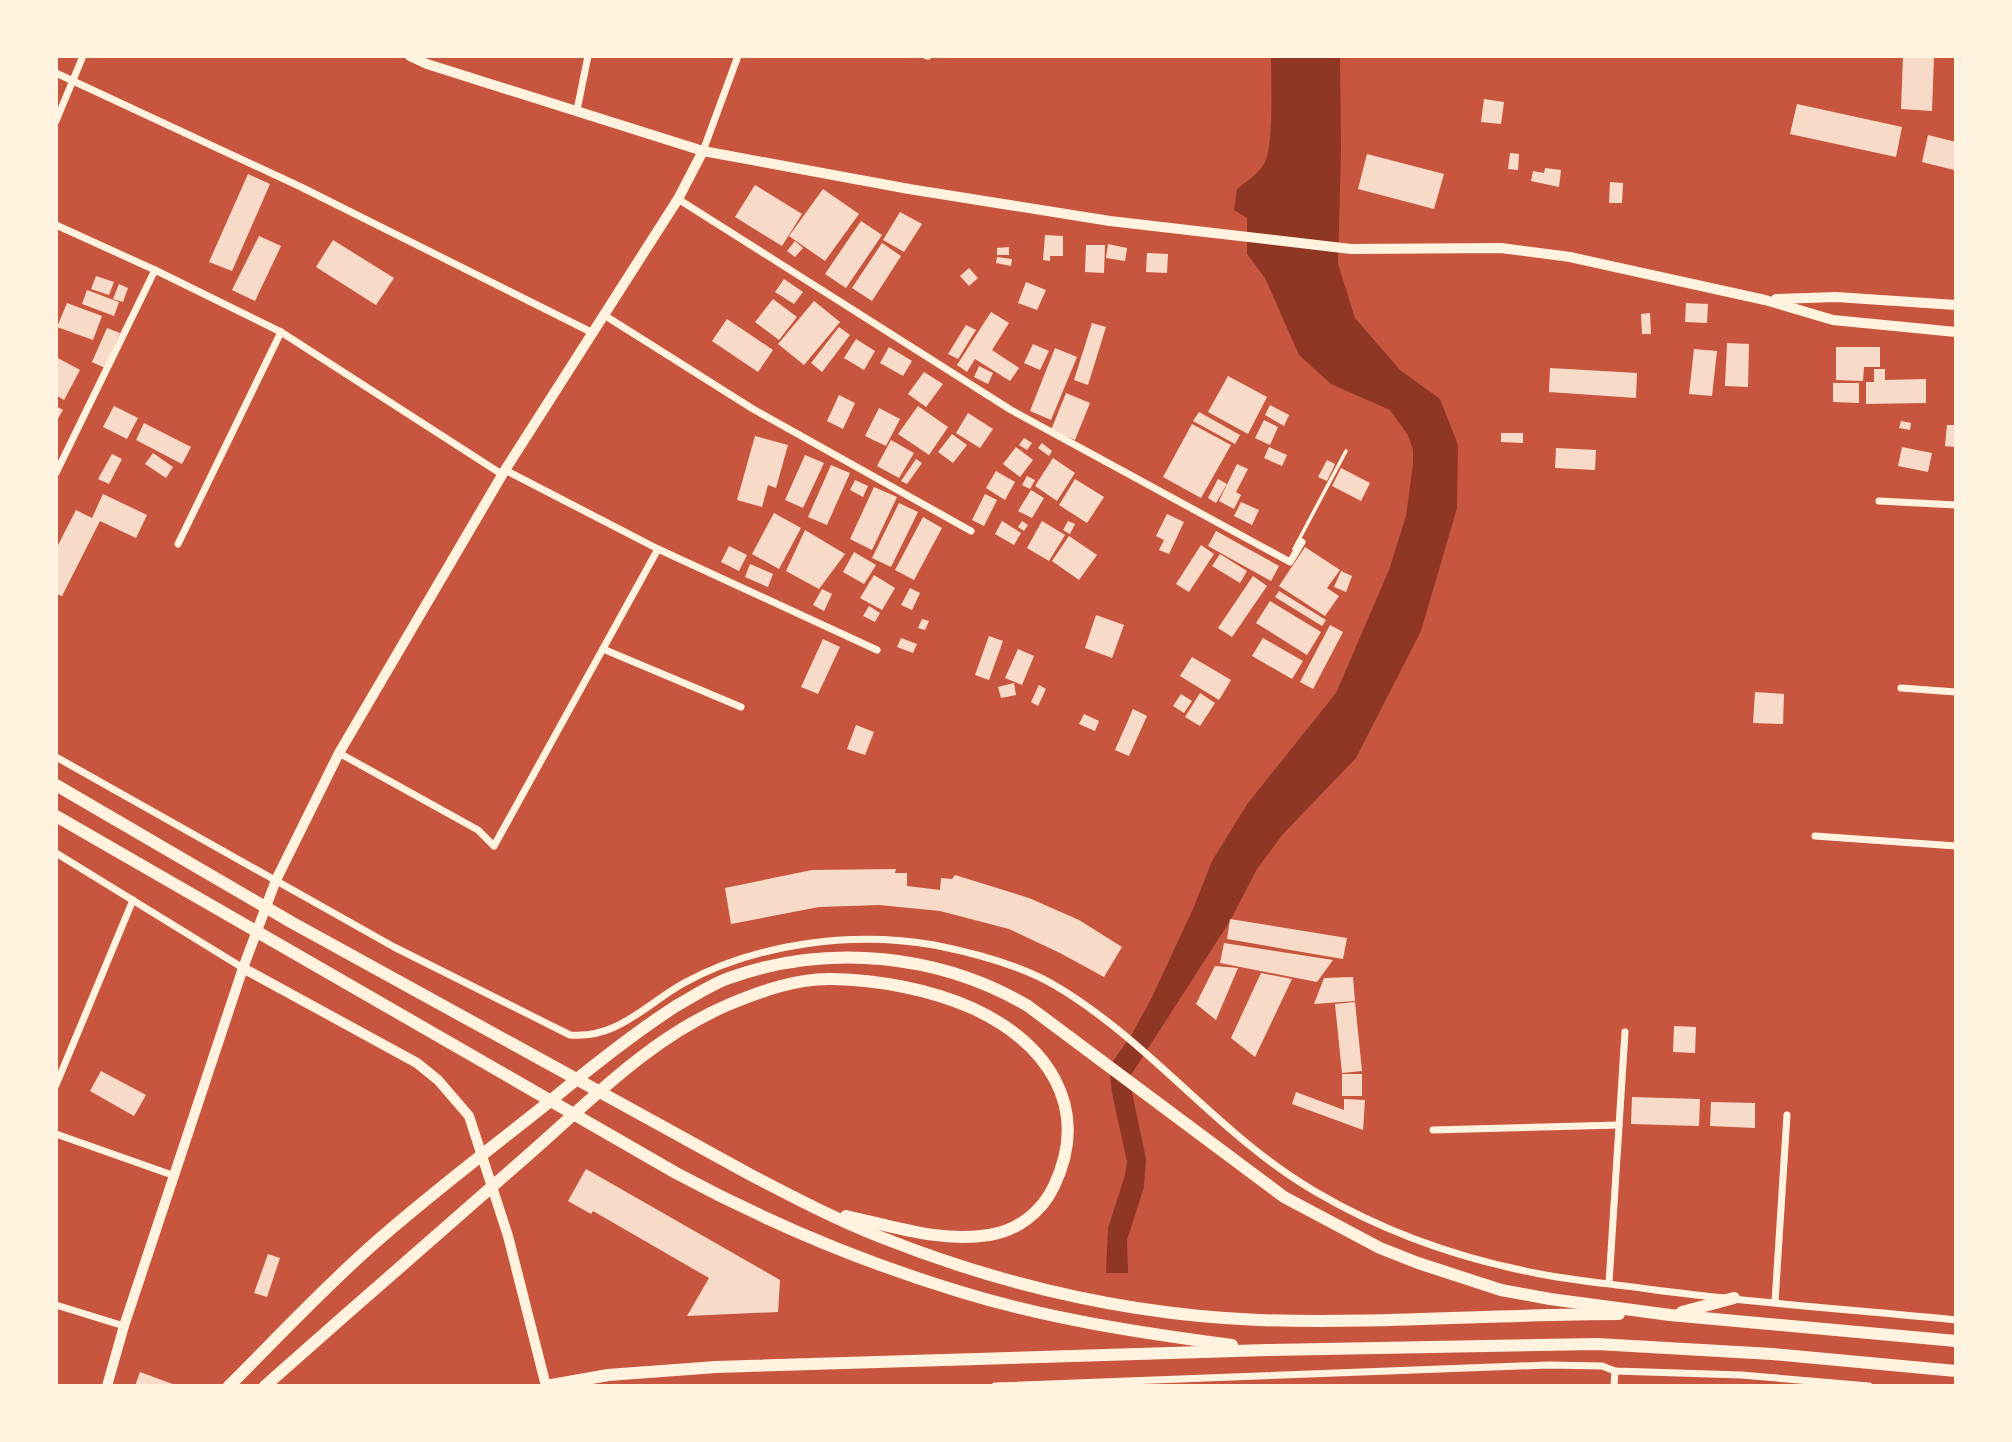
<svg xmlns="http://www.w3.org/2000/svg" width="2012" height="1442" font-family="Literata,serif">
  <rect width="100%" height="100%" fill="#c8553d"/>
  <!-- water -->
  <path fill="#8f3625" d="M1271 56H1340L1341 151 1338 264 1355 318 1400 370 1440 399 1458 445 1457 508 1421 631 1356 758 1283 834 1257 869 1230 921 1129 1078 1146 1159 1144 1187 1127 1240 1128 1273H1106L1108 1228 1125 1175 1127 1162 1112 1093 1109 1067 1132 1034 1152 997 1193 909 1212 861 1248 803 1336 693 1389 570 1406 516 1413 464V450L1408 435 1390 410 1331 384 1299 355 1265 278 1247 254V218L1234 210 1237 189C1248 180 1258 175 1265 162 1274 144 1271 79 1271 56Z"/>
  <!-- building -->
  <g fill="#f7dbc8">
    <path d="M1903 56H1934L1932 111 1901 109Z"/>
    <path d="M1484 99 1504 102 1501 124 1481 122Z"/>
    <path d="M1797 104 1902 127 1896 157 1790 134Z"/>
    <path d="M1928 135 1956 142 1954 170 1922 162Z"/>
    <path d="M1510 153 1519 154 1518 170 1508 169Z"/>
    <path d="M1367 154 1444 174 1434 209 1358 189Z"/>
    <path d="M1545 168 1561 170 1559 187 1531 181 1533 171 1544 173Z"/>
    <path d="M248 174 270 184 232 271 209 262Z"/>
    <path d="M1610 182 1623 183 1622 203H1609Z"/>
    <path d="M755 185 802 214 782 246 735 217Z"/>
    <path d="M823 189 859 214 825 261 789 236Z"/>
    <path d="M900 212 922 224 904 252 883 240Z"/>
    <path d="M861 221 882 235 846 288 825 274Z"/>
    <path d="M1045 235 1063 236V256H1050V261L1043 260Z"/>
    <path d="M259 236 281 246 255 301 232 290Z"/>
    <path d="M333 240 394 278 376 305 316 267Z"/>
    <path d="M795 241 803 248 795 257 787 251Z"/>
    <path d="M882 243 901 256 872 301 852 288Z"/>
    <path d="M1108 244 1127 248 1125 261 1106 258Z"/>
    <path d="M1086 245H1105L1104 273 1085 272Z"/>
    <path d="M1009 247V255H997V248Z"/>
    <path d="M1147 253 1168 254 1167 273 1146 272Z"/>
    <path d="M997 257 1012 259 1011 266 996 263Z"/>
    <path d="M969 268 978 278 969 286 960 276Z"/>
    <path d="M96 276 114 282 109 295 91 289Z"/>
    <path d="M784 279 803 292 794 304 775 292Z"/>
    <path d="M1026 282 1046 290 1037 310 1018 303Z"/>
    <path d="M119 284 128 288 123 302 113 299Z"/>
    <path d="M87 290 119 302 114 316 82 304Z"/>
    <path d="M773 299 797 317 779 340 755 322Z"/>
    <path d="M814 301 840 322 804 365 778 344Z"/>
    <path d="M67 303 102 316 93 340 57 327Z"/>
    <path d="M1686 303 1708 304 1707 323 1685 322Z"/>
    <path d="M991 312 1009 323 992 350 1019 368 1010 381 975 359 967 372 957 365Z"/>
    <path d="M1650 313 1651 334H1642L1641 314Z"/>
    <path d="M727 319 773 350 758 372 712 341Z"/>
    <path d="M1092 323 1106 327 1088 385 1074 380Z"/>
    <path d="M966 325 976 330 958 359 948 354Z"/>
    <path d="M839 327 850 335 822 372 811 363Z"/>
    <path d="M107 328 120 333 105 368 92 362Z"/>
    <path d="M856 339 875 351 864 370 844 358Z"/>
    <path d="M1727 343 1749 344 1748 387 1725 386Z"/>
    <path d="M1033 344 1049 351 1040 370 1024 363Z"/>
    <path d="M889 347 912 361 903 376 880 363Z"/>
    <path d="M1836 347H1880V367H1864L1863 381 1836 380Z"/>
    <path d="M1055 348 1077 357 1051 420 1030 411Z"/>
    <path d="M1694 349 1717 351 1712 396 1689 394Z"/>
    <path d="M56 357 80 370 64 400 56 395Z"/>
    <path d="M979 366 993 373 988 384 974 377Z"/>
    <path d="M1550 368 1637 373 1636 398 1549 392Z"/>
    <path d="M1874 369H1885V380L1926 379V403L1866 404V382H1874Z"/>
    <path d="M924 372 943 384 926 407 908 394Z"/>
    <path d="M1228 376 1267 397 1248 434 1208 412Z"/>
    <path d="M1833 383H1859V403L1833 402Z"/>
    <path d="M1066 393 1090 403 1075 440 1051 430Z"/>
    <path d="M839 395 855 403 843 429 827 421Z"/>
    <path d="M1270 405 1289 415 1284 426 1265 415Z"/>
    <path d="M56 406 63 410 56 422Z"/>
    <path d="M114 406 138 418 127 439 103 427Z"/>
    <path d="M918 406 948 427 929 455 898 434Z"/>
    <path d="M879 408 900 419 886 446 865 436Z"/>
    <path d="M1199 412 1240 435 1235 444 1193 421Z"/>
    <path d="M968 413 993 429 980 448 956 433Z"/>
    <path d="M1264 420 1278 427 1270 445 1255 438Z"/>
    <path d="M1901 421 1911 423 1910 430 1899 428Z"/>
    <path d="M144 423 191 447 182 464 136 440Z"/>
    <path d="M1192 424 1231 445 1201 498 1163 477Z"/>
    <path d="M1947 425H1956V447L1945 446Z"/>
    <path d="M1501 433H1523V443L1501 442Z"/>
    <path d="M952 434 967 445 953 463 938 452Z"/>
    <path d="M755 436 788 445 776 488 768 485 762 507 737 500Z"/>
    <path d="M1024 438 1032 443 1027 450 1019 445Z"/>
    <path d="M891 440 914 453 899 478 877 466Z"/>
    <path d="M1042 443 1052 451 1049 456 1038 448Z"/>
    <path d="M1016 447 1033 460 1020 477 1003 464Z"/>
    <path d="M1269 447 1287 455 1282 466 1264 458Z"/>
    <path d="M1902 447 1932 453 1928 472 1898 466Z"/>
    <path d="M1556 448 1596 450 1595 470 1555 468Z"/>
    <path d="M153 453 173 467 166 478 145 464Z"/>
    <path d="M112 454 122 459 109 484 98 479Z"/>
    <path d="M805 455 824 463 803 508 785 500Z"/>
    <path d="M1053 458 1075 473 1057 501 1035 486Z"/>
    <path d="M916 459 922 463 907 484 901 481Z"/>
    <path d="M1327 460 1335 464 1327 481 1318 477Z"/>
    <path d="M1237 464 1248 469 1236 492 1241 495 1234 509 1219 501Z"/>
    <path d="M831 465 850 473 827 525 808 517Z"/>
    <path d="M1341 468 1370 483 1361 501 1332 486Z"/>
    <path d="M996 471 1015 482 1005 500 986 488Z"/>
    <path d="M1027 476 1035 480 1030 489 1022 485Z"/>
    <path d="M1075 479 1104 497 1087 523 1059 505Z"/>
    <path d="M1218 479 1227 484 1216 503 1208 498Z"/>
    <path d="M855 480 868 486 863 497 850 490Z"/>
    <path d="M874 487 897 497 872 550 850 539Z"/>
    <path d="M1031 490 1044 498 1032 518 1018 511Z"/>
    <path d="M103 494 147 515 136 538 100 521 62 596 56 594V549L76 510 92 518Z"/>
    <path d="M985 494 997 500 984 526 972 520Z"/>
    <path d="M1241 502 1259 510 1252 525 1234 516Z"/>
    <path d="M899 503 918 512 891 567 872 558Z"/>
    <path d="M774 513 801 528 779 569 752 554Z"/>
    <path d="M1167 514 1184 522 1169 554 1159 550 1164 540 1156 536Z"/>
    <path d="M923 517 942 528 914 580 895 570Z"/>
    <path d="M1002 521 1021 533 1014 545 995 534Z"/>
    <path d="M1022 521 1028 525 1024 531 1018 527Z"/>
    <path d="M1042 521 1065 535 1049 561 1027 548Z"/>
    <path d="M1068 521 1075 524 1070 534 1063 530Z"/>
    <path d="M805 530 845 554 819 589 786 571Z"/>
    <path d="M1216 531 1279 566 1271 581 1208 546Z"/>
    <path d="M1069 536 1097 555 1079 580 1052 561Z"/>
    <path d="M1201 545 1214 554 1189 592 1176 584Z"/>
    <path d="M729 546 747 555 739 571 721 562Z"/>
    <path d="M1305 547 1340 570 1327 588 1339 596 1325 616 1279 586Z"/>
    <path d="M854 552 876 565 864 584 843 572Z"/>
    <path d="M1220 554 1247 571 1240 583 1212 566Z"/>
    <path d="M750 564 773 574 768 587 745 577Z"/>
    <path d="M1341 571 1352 576 1346 592 1334 587Z"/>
    <path d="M874 575 895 588 882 610 860 598Z"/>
    <path d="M1253 576 1267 586 1232 637 1218 628Z"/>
    <path d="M910 588 920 593 912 610 901 605Z"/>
    <path d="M822 589 832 594 824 611 813 605Z"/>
    <path d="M1279 591 1326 620 1322 626 1275 597Z"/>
    <path d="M1270 601 1321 632 1307 655 1256 623Z"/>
    <path d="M869 606 880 613 875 622 863 616Z"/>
    <path d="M1096 615 1124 625 1112 658 1085 648Z"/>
    <path d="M922 619 929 621 925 630 918 628Z"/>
    <path d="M1330 625 1343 632 1313 689 1300 682Z"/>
    <path d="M989 636 1003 641 989 680 975 675Z"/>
    <path d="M901 638 917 644 913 653 897 647Z"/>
    <path d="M1263 638 1303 661 1292 679 1252 656Z"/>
    <path d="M823 639 840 647 818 694 801 687Z"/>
    <path d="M1018 649 1034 656 1022 685 1005 678Z"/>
    <path d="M1192 657 1231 680 1219 700 1180 676Z"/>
    <path d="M1014 683 1016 695 1001 698 998 687Z"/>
    <path d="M1039 685 1046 689 1038 706 1031 702Z"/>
    <path d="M1755 692 1784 694 1783 724 1753 723Z"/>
    <path d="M1200 693 1215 703 1200 726 1185 717Z"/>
    <path d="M1181 694 1192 701 1184 713 1173 706Z"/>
    <path d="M1133 709 1147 716 1129 756 1115 750Z"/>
    <path d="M1084 714 1099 721 1095 731 1079 724Z"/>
    <path d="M856 725 874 732 865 755 847 749Z"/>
    <path d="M896 869 895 873H907V886L940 890 941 878 952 879 955 875 1029 898 1079 920 1122 947 1104 977 1060 953 1009 929 940 911 879 905 819 907 731 924 725 888 812 870Z"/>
    <path d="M1230 919 1347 938 1343 959 1227 939Z"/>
    <path d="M1224 943 1333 960 1317 982 1220 963Z"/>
    <path d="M1215 966 1238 968 1216 1020 1196 1004Z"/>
    <path d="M1261 973 1292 979 1255 1057 1231 1038Z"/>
    <path d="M1353 977 1355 1001 1314 1004 1324 978Z"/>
    <path d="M1355 1002 1362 1071 1342 1073 1335 1004Z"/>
    <path d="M1674 1026 1696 1027 1695 1053 1673 1052Z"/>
    <path d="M101 1071 146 1095 134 1116 90 1091Z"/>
    <rect x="1342" y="1074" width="20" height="22"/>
    <path d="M1296 1092 1344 1110V1099L1365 1100 1363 1130 1292 1104Z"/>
    <path d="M1632 1097 1700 1099 1699 1126 1631 1124Z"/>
    <path d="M1711 1102 1755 1103V1128L1710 1126Z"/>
    <path d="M586 1169 780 1280 778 1312 687 1316 709 1278 593 1211 591 1214 568 1201Z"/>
    <path d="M268 1254 280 1258 267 1297 254 1293Z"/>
    <path d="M140 1372 178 1386H135Z"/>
  </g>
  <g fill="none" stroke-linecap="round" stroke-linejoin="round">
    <!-- service -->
    <path stroke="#fff3e0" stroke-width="3.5" d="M1294 549 1346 451"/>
    <!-- minor -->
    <g stroke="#fff3e0" stroke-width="7">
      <path d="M927 56H928"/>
      <path d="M56 73 301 187 593 333"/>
      <path d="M577 110 588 56"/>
      <path d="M56 121 83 56"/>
      <path d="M703 151 738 56"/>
      <path d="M678 199 1011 410 1290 562 1302 542"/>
      <path d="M56 225 155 270 281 332 503 475"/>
      <path d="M604 315 753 409 971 531"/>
      <path d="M505 470 658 549 877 650"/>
      <path d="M56 473 155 270"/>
      <path d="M1879 501 1956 505"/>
      <path d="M178 544 281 332"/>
      <path d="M603 649 741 707"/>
      <path d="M1901 688 1956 692"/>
      <path d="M339 753 478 830 494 846 658 549"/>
      <path d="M56 757 394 947 570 1035C618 1039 646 1004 684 983 757 943 853 931 934 945 975 953 1020 965 1056 986 1152 1043 1219 1136 1316 1192 1384 1232 1458 1258 1535 1273 1574 1281 1615 1284 1655 1290 1755 1303 1856 1310 1956 1320"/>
      <path d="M1815 836 1956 846"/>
      <path d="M56 853 243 968"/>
      <path d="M56 1085 133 900"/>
      <path d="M1433 1130 1619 1125"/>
      <path d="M56 1134 175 1176"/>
      <path d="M1609 1283 1625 1032"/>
      <path d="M1775 1302 1787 1115"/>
      <path d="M56 1305 124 1326"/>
      <path d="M995 1386 1549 1365 1602 1366 1615 1371 1741 1375 1869 1386"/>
      <path d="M1614 1386 1615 1371"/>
    </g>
    <!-- tertiary -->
    <g stroke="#fff3e0" stroke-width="10">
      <path d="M410 56 427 64 703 151 909 189 1110 221 1351 249 1501 248 1570 257 1765 300 1833 320 1956 332"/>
      <path d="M1776 299 1836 297 1956 305"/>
      <path d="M243 968 417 1063 438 1080 469 1116 508 1236 546 1386"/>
      <path d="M107 1386 124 1326 243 968 276 880 339 753 505 470 678 199 703 151"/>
    </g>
    <!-- trunk -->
    <g stroke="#fff3e0" stroke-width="12">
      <path d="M56 785 291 922 749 1174C793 1197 837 1220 883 1238 1002 1285 1131 1315 1259 1320 1379 1324 1499 1314 1619 1314"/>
      <path d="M56 816 676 1173C767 1222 862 1262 961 1292 1049 1319 1141 1333 1232 1345"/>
      <path d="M1682 1312 1734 1298"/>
      <path d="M229 1386C275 1340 320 1292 368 1249 426 1197 489 1150 549 1102 590 1068 631 1035 676 1006 694 996 713 983 732 977 829 943 940 954 1028 1006L1284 1197 1380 1248 1418 1263 1501 1290 1550 1299 1670 1315 1956 1341"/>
      <path d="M265 1386C352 1309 439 1233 527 1156 590 1101 651 1037 730 1004 762 991 797 978 832 979 878 980 929 989 972 1008 1046 1042 1092 1106 1054 1186 1042 1212 1017 1231 989 1235 941 1243 892 1226 846 1216"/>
      <path d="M546 1386 608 1375 716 1367 1267 1350 1597 1344 1772 1354 1956 1371"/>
    </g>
  </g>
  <!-- border -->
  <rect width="2012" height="1442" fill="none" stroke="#fff3e0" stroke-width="116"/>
</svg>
